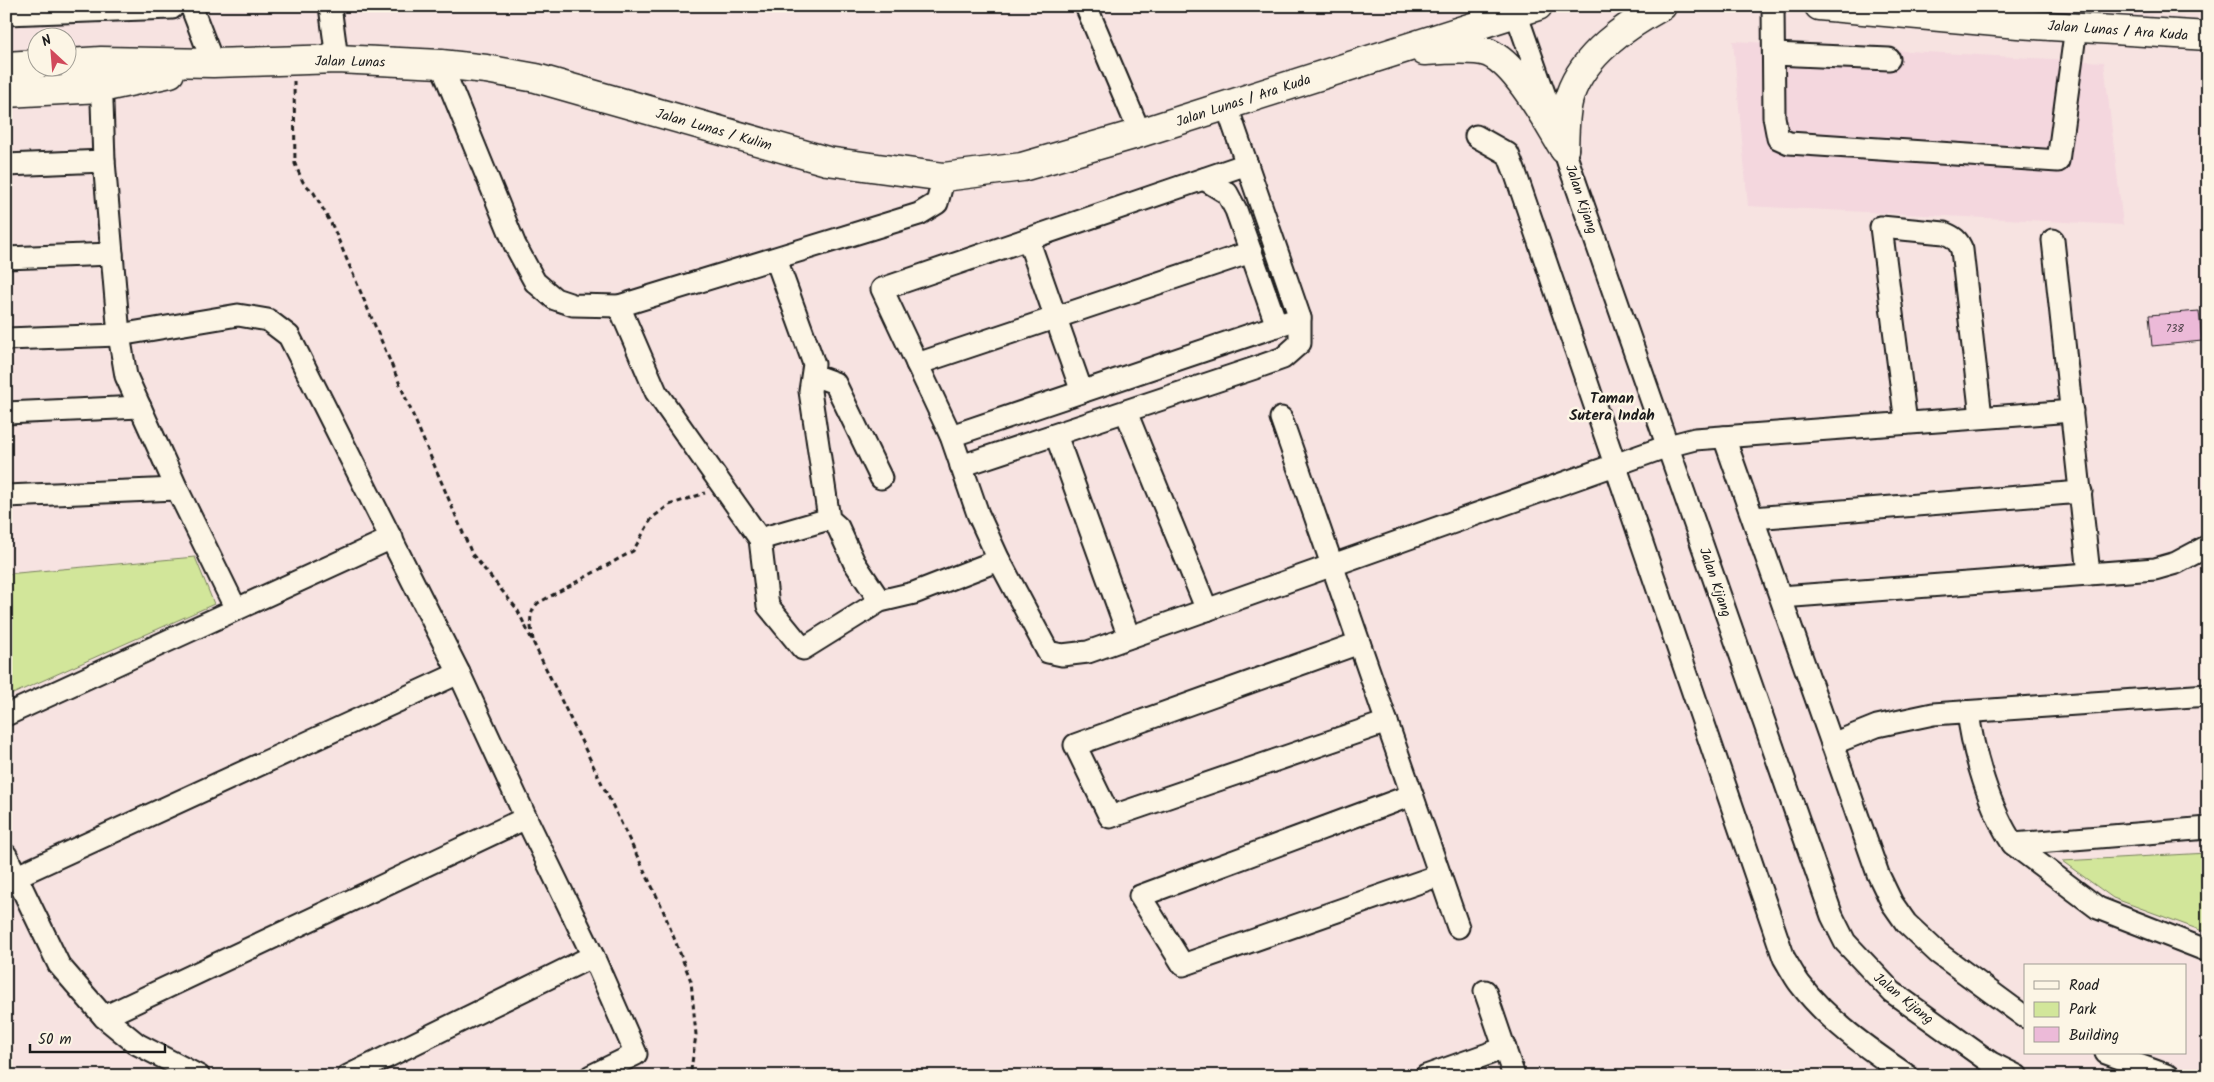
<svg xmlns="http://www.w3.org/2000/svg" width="2214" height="1082" font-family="Kalam,sans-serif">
  <rect width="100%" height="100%" fill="#f7e3e1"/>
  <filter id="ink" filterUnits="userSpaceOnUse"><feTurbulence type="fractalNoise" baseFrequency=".02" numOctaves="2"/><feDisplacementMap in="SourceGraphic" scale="10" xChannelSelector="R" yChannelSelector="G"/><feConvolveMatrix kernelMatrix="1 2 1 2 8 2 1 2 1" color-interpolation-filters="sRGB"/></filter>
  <g filter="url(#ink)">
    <!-- built -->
    <path fill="#f4d7de" d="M1733 41 2104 62 2123 225 1748 206Z"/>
    <!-- green -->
    <g fill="#d2e69a" stroke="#77815b">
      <path d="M195 557 214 604 6 697V574Z"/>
      <path d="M2208 853V933L2113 898 2062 861Z"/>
    </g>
    <!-- building -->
    <path fill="#ecbad8" stroke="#1c1c1c" d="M2199 311 2202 341 2152 346 2149 315Z"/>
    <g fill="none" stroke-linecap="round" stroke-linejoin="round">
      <!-- minor casing -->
      <g stroke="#1c1c1c" stroke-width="25">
        <g id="minor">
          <path d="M191 6 213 63"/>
          <path d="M330 6 337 59"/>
          <path d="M1086 6 1140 133"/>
          <path d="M1773 6 1774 117 1778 138 1789 143 2058 161 2076 27"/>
          <path d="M1516 13 1832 916 1845 942 1892 992 1991 1063 2017 1076"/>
          <path d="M6 14 172 8 171 6"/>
          <path d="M1774 54 1889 59"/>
          <path d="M441 64 515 245 535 282 555 299 573 305 619 306 919 214 937 203 944 177"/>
          <path d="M101 73 104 161 119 335 126 376 177 489 236 609"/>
          <path d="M1476 136 1508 154 1516 175 1784 958C1789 966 1794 976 1800 984 1829 1022 1869 1049 1908 1076"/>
          <path d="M1247 164 882 289 951 436 978 514 999 560 1048 652 1062 655 1088 652 1668 446 1695 439 2072 411"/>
          <path d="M6 165 104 161"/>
          <path d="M1204 179 1227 193 1236 210 1277 326"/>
          <path d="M1028 239 1082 392"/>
          <path d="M2053 240 2089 574"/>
          <path d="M6 258 112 254"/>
          <path d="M776 259 814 364 810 391 829 519 838 527 854 562 880 601"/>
          <path d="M619 306 656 392 760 539 768 606 803 649 880 601 914 593 999 560"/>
          <path d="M6 339 119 335 238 315 268 320 289 336 459 673 526 818 593 956 636 1054 591 1076"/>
          <path d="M917 364 1251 252"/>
          <path d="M813 375 835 383 881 478"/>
          <path d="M1126 412 1207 610"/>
          <path d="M6 413 140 407"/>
          <path d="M1281 418 1458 927"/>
          <path d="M1906 423 1881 227 1944 233C1954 237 1958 240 1962 250L1981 417"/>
          <path d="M1056 435 1129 637"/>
          <path d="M951 436 1300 318"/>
          <path d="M1724 437 1878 874 1892 903 1906 923 1938 953 2025 1017"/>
          <path d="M961 466 1255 368 1283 358 1300 343V318L1226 104"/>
          <path d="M6 496 177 489"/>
          <path d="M1753 518 2081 492"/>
          <path d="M760 539 829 519"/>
          <path d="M1781 597 2155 569 2176 563 2208 546"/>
          <path d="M1359 643 1075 745 1110 817 1387 722"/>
          <path d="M1968 712C1973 753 1990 810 2013 844L2098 908 2208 951"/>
          <path d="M6 715 392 538"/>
          <path d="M1832 744 1877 726 1933 714 2208 695"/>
          <path d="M1412 795 1140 896 1183 965 1440 875"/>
          <path d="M2013 844 2208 828"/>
          <path d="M6 855 59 965 104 1017 137 1044 199 1076"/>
          <path d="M17 876 459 673"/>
          <path d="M1485 991 1514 1076"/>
          <path d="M104 1017 526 818"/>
          <path d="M2106 1053 2169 1076"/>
          <path d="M348 1076 593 956"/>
          <path d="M1426 1076 1505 1048"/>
        </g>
      </g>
      <!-- major casing -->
      <g stroke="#1c1c1c" stroke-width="31">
        <g id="major">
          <path d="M1819 6 2018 24 2208 36"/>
          <path d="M1424 51C1440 50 1475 47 1489 53 1518 66 1547 122 1564 149"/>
          <path d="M68 63 101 61 213 63 337 59 441 64 486 69 536 78 827 161 944 177 1022 167 1140 133 1538 6"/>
          <path d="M6 66 38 64"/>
          <path d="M6 93 101 88 170 73"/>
          <path d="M1564 149C1565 132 1564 112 1570 95 1584 54 1626 26 1662 6"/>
        </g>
      </g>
      <!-- path -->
      <g stroke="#1c1c1c" stroke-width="3" stroke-dasharray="5 4" stroke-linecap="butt">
        <path d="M294 81 295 164 303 182 314 193 333 227 472 554 517 609 661 905 691 981 696 1035 691 1070"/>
        <path d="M533 640C531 625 527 614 538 603L633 551 652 518 669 505 705 493"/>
      </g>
      <!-- minor -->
      <use href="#minor" stroke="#fcf5e5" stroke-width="21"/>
      <!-- major -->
      <use href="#major" stroke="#fcf5e5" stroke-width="28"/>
    </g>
  </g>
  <g text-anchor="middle" stroke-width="5" stroke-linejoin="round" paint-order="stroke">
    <!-- number labels -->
    <g font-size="11" fill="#50444b">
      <text x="2175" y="332">738</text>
    </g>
    <!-- street labels -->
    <g font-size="14" fill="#1c1c1c" stroke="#fcf5e5">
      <text transform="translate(2118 30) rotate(4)" y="5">Jalan Lunas / Ara Kuda</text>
      <text transform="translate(350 61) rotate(1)" y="5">Jalan Lunas</text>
      <text transform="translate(1243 100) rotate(-18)" y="5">Jalan Lunas / Ara Kuda</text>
      <text transform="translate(714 129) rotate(16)" y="5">Jalan Lunas / Kulim</text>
      <text transform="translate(1582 199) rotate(71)" y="5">Jalan Kijang</text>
      <text transform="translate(1716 582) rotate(71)" y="5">Jalan Kijang</text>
      <text transform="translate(1904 998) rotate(39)" y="5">Jalan Kijang</text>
    </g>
    <!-- neighbourhood labels -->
    <g font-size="15" font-weight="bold" fill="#1c1c1c" stroke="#fcf5e5">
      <text x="1612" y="403">Taman<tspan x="1612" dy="17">Sutera Indah</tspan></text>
    </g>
  </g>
  <!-- margin -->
  <rect width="2214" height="1082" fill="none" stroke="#fcf5e5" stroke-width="25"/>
  <rect x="12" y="12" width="2189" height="1057" fill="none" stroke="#1c1c1c" stroke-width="2" filter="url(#ink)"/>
  <!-- legend -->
  <rect x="2024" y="964" width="162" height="90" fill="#fcf5e5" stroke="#a29e95"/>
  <rect x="2034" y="981" width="25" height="8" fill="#fcf5e5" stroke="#a29e95"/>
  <text x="2069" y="990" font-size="15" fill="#1c1c1c">Road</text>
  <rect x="2034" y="1002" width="25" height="15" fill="#d2e69a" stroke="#a29e95"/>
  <text x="2069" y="1014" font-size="15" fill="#1c1c1c">Park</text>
  <rect x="2034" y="1027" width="25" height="15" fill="#ecbad8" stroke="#a29e95"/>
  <text x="2069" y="1040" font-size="15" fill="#1c1c1c">Building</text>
  <!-- north arrow -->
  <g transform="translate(52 52) rotate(334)"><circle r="24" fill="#fcf5e5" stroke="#a29e95"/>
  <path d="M0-4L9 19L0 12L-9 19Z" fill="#d1495b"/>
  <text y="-8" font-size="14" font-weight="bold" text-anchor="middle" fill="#1c1c1c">N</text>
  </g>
  <!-- scale -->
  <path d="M30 1044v8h135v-8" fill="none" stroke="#1c1c1c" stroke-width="2.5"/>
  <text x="38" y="1044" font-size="15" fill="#1c1c1c" stroke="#fcf5e5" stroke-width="4" paint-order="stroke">50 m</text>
</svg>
